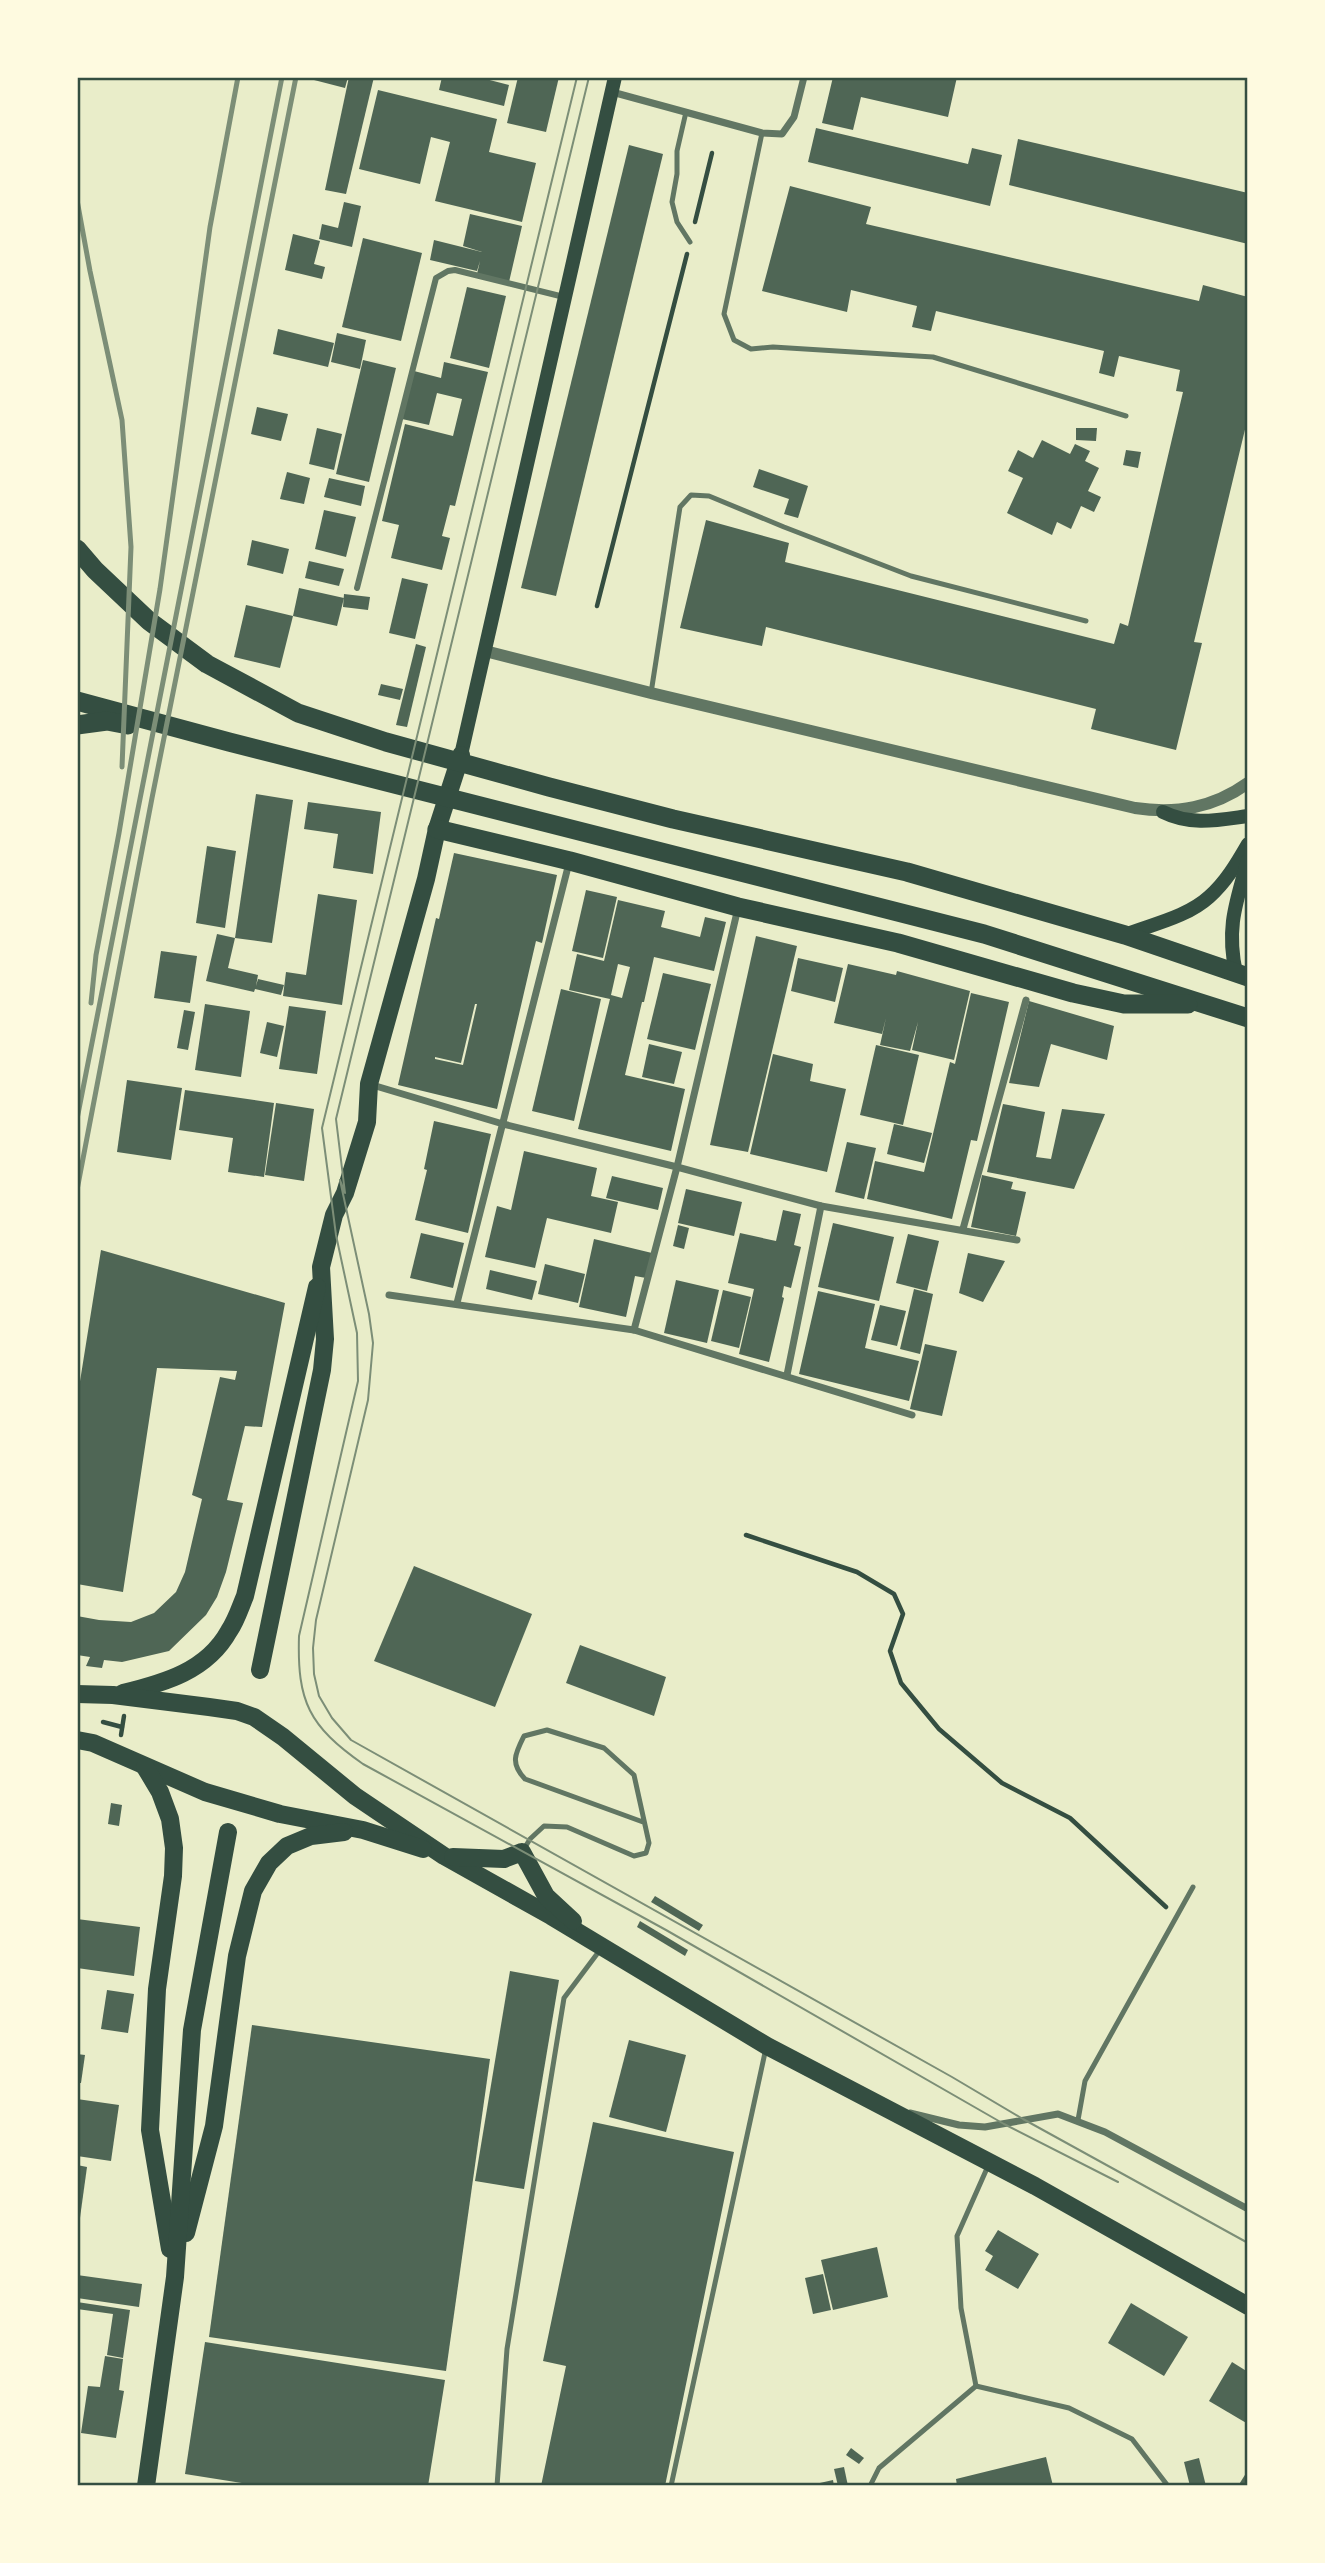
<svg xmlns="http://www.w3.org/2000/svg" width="1325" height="2563" font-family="'Nunito Sans',sans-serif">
  <rect width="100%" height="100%" fill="#e9edc9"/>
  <!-- building -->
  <g fill="#4f6655" fill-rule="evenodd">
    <path d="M315 77H348L345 88 314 80Z"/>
    <path d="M349 77H374L346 194 325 190Z"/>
    <path d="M442 77H478L509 85 504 106 439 90Z"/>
    <path d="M518 77H559L546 132 507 123Z"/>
    <path d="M833 77H957L948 117 861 97 853 130 822 123Z"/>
    <path d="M378 90 497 119 489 152 536 163 522 222 435 201 450 142 431 137 420 184 359 169Z"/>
    <path d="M816 128 968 164 972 148 1002 155 990 206 808 162Z"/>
    <path d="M1018 139 1248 193V244L1009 185Z"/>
    <path d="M629 145 663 154 556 596 521 588Z"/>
    <path d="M790 186 871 207 866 224 1199 301 1203 285 1248 297V417L1194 642 1202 643 1176 750 1091 729 1096 709 766 627 762 646 680 628 706 520 789 543 785 562 1114 644 1120 623 1128 626 1183 392 1176 391 1180 370 1119 356 1114 377 1099 373 1104 351 936 311 931 331 912 327 917 306 851 290 847 312 762 291Z"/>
    <path d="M344 202 361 206 352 247 319 239 322 224 338 228Z"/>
    <path d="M470 214 522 226 509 282 477 274 480 261 477 271 430 260 434 240 482 252 463 246Z"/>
    <path d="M293 234 320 241 314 264 325 267 322 279 285 270Z"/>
    <path d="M363 238 422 253 401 341 342 327Z"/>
    <path d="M467 287 506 296 489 368 450 358Z"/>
    <path d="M278 329 334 343 328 367 273 354Z"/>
    <path d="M337 333 366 340 360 369 331 362Z"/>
    <path d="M363 360 396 368 369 482 336 474Z"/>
    <path d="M444 362 488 372 455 506 450 505 442 536 450 538 442 570 391 558 399 525 382 521 405 424 453 436 462 399 437 393 429 425 402 419 414 371 441 378Z"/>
    <path d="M257 407 288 414 281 441 251 434Z"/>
    <path d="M317 428 342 434 334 470 309 464Z"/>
    <path d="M1076 428H1097L1096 441 1076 440Z"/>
    <path d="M1042 440 1070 454 1075 444 1090 451 1085 461 1099 468 1088 491 1101 497 1094 512 1081 506 1071 529 1057 522 1052 535 1007 513 1023 478 1008 471 1018 450 1033 458Z"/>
    <path d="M1126 450 1141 452 1138 468 1123 465Z"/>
    <path d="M759 469 808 486 798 518 784 514 789 499 753 487Z"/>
    <path d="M287 472 310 478 304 504 280 499Z"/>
    <path d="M329 478 365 486 361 506 324 497Z"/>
    <path d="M324 510 356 517 346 557 315 549Z"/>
    <path d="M252 540 289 549 283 574 247 565Z"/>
    <path d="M309 561 344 569 339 586 305 578Z"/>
    <path d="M402 578 428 584 415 639 389 633Z"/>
    <path d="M299 588 344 598 337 626 293 616Z"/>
    <path d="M344 594 370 597 368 610 343 607Z"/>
    <path d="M246 605 293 616 280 668 234 657Z"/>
    <path d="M416 644 426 647 407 727 396 725Z"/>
    <path d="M381 684 403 689 400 700 378 695Z"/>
    <path d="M256 794 293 800 272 943 235 938Z"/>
    <path d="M308 802 381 812 373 874 333 868 338 834 304 829Z"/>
    <path d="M207 846 236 851 225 928 196 923Z"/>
    <path d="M454 853 557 875 542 943 536 941 497 1109 398 1085 436 918 439 919ZM475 1004H477L463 1065 435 1059V1057L461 1063Z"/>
    <path d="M586 890 617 897 603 958 572 951Z"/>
    <path d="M318 894 357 900 342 1005 283 996 286 972 306 975Z"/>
    <path d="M618 900 665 911 661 927 700 937 705 917 726 922 714 971 654 957 644 1002H642L625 1075 685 1089 671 1151 578 1129 610 999 569 990 577 954 604 961ZM618 964 630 967 622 998 611 995Z"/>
    <path d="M217 934 235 938 228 968 258 975 256 986 258 979 284 985 281 995 255 989 254 992 206 981Z"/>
    <path d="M756 936 797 946 748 1152 710 1145Z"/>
    <path d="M161 951 197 956 190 1003 154 998Z"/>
    <path d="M798 958 843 968 835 1002 791 991Z"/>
    <path d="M848 964 896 975 897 971 970 991 954 1060 912 1050 918 1022 910 1051 880 1045 886 1018 882 1034 834 1023Z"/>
    <path d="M663 973 711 984 695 1050 647 1039Z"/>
    <path d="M561 989 601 999 574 1121 532 1111Z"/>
    <path d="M971 993 1009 1002 977 1141 971 1140 952 1219 867 1199 875 1161 924 1172 950 1062 955 1064Z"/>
    <path d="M1029 1001 1114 1026 1107 1060 1051 1044 1039 1087 1009 1083Z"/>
    <path d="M205 1004 250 1011 241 1077 195 1070Z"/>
    <path d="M289 1006 326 1011 317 1074 279 1069Z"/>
    <path d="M184 1010 195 1012 188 1050 177 1048Z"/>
    <path d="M267 1022 284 1026 277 1057 260 1053Z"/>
    <path d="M649 1044 682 1052 674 1084 642 1077Z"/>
    <path d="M876 1045 919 1055 903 1125 860 1115Z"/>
    <path d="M773 1054 813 1064 810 1081 846 1089 827 1172 750 1154Z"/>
    <path d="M127 1080 182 1088 171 1160 117 1152Z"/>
    <path d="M185 1090 274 1103 264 1177 228 1172 233 1138 179 1130Z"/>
    <path d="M276 1103 314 1109 304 1181 265 1175Z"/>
    <path d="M1003 1104 1045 1112 1036 1157 1051 1159 1062 1109 1105 1114 1074 1189 987 1172Z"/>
    <path d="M434 1121 491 1134 468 1233 415 1220 427 1170 424 1169Z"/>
    <path d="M894 1124 932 1133 924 1163 887 1154Z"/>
    <path d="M847 1142 876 1148 864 1199 835 1192Z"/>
    <path d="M524 1151 597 1168 591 1196 618 1202 611 1233 547 1218 535 1268 485 1257 497 1206 511 1210Z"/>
    <path d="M982 1175 1013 1182 1011 1189 1026 1192 1016 1236 971 1227Z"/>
    <path d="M612 1176 663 1188 658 1210 606 1198Z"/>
    <path d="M686 1189 742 1202 734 1236 678 1223Z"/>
    <path d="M783 1210 801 1214 794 1245 801 1247 791 1288 784 1286 782 1297 784 1298 769 1362 739 1354 754 1289 728 1283 740 1233 776 1241Z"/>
    <path d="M833 1223 894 1237 879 1301 818 1287Z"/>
    <path d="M678 1225 689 1228 684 1249 673 1246Z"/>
    <path d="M421 1233 464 1243 453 1288 410 1278Z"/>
    <path d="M908 1234 939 1241 927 1291 896 1283Z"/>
    <path d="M594 1239 652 1253 646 1278 635 1276 626 1317 579 1307Z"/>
    <path d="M101 1250 285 1303 262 1427 245 1426 227 1500 243 1503 226 1572 217 1597 206 1615 169 1651 122 1662 104 1660 102 1668 86 1666 90 1657 77 1655V1616L99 1620 131 1622 154 1613 176 1592 185 1572 202 1499 192 1495 220 1377 235 1380 237 1371 157 1368 123 1592 77 1584V1400Z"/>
    <path d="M968 1253 1005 1261 983 1302 959 1293Z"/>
    <path d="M545 1264 585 1274 578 1303 538 1294Z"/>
    <path d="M490 1270 537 1281 532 1300 486 1289Z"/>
    <path d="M676 1280 719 1290 707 1343 664 1333Z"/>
    <path d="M914 1289 933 1294 920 1354 900 1349Z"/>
    <path d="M723 1290 751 1297 739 1348 711 1341Z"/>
    <path d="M818 1291 875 1304 865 1348 919 1361 909 1401 799 1374Z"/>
    <path d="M880 1305 906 1311 897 1346 871 1340Z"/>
    <path d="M925 1344 957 1351 942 1416 910 1409Z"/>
    <path d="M414 1566 532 1614 495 1707 374 1661Z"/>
    <path d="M580 1645 666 1677 654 1716 566 1683Z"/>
    <path d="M111 1803 122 1805 119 1826 108 1824Z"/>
    <path d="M655 1896 703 1925 699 1931 651 1902Z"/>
    <path d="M77 1919 140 1927 134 1976 77 1968Z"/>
    <path d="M640 1921 688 1950 685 1956 637 1927Z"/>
    <path d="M510 1971 559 1980 524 2189 475 2181Z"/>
    <path d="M107 1990 134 1994 128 2033 101 2029Z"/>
    <path d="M252 2025 490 2059 446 2371 209 2337Z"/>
    <path d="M629 2040 686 2055 666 2132 609 2117Z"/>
    <path d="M77 2054 85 2055 81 2083H77Z"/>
    <path d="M77 2099 119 2105 111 2161 77 2156Z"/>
    <path d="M593 2122 734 2152 665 2486H541L566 2366 543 2361Z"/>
    <path d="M77 2165 87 2167 79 2225H77Z"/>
    <path d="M998 2230 1039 2254 1018 2289 985 2270 993 2256 985 2251Z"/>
    <path d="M877 2247 888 2297 833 2310 821 2260Z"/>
    <path d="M823 2274 831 2310 813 2314 805 2278Z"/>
    <path d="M77 2275 142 2284 139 2307 77 2298Z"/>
    <path d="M77 2302 130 2310 123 2358 107 2355 113 2314 77 2309Z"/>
    <path d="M1131 2303 1188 2337 1164 2376 1108 2343Z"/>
    <path d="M205 2342 445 2380 428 2486H261L185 2474Z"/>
    <path d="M105 2356 123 2359 119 2390 124 2391 116 2438 81 2433 88 2386 100 2387Z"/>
    <path d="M1232 2362 1248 2372V2424L1209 2401Z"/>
    <path d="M851 2448 864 2458 859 2464 846 2455Z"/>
    <path d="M1046 2457 1053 2486H957L956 2479Z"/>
    <path d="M1199 2458 1206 2486H1190L1184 2462Z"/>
    <path d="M844 2467 848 2486H838L834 2469Z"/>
    <path d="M1248 2470V2486H1238Z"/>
    <path d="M833 2480 834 2486H811V2485Z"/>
  </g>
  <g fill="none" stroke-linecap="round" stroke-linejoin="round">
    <!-- path -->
    <g stroke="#344e41" stroke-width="4.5">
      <path d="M695 222 712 153"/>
      <path d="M597 606 687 254"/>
      <path d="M746 1535 857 1572 894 1594 903 1614 890 1651 901 1683 939 1729 1002 1783 1070 1818 1166 1907"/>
      <path d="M103 1722 122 1727"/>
      <path d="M121 1735 124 1716"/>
    </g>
    <!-- service -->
    <g stroke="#617663" stroke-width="5">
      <path d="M686 112 677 151V174L672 202 677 222 690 242"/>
      <path d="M762 133 724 314 734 340 751 349 773 347 933 357 1126 416"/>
      <path d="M651 693 680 507 691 495 709 496 784 527 911 576 1086 621"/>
      <path d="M524 1849 530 1839 544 1826 567 1827 634 1856 646 1853 649 1843 634 1775 604 1748 547 1730 524 1736C515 1754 510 1763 525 1779L643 1822"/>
      <path d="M1078 2120 1085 2081 1193 1887"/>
      <path d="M976 2386 961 2308 957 2236 988 2166"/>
      <path d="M976 2386 1069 2408 1132 2439 1168 2486"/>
      <path d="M497 2486 507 2349 564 1998 600 1950"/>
      <path d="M671 2486 766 2048"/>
      <path d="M870 2486 879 2468 976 2386"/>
    </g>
    <!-- pedestrian -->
    <path stroke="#617663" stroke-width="6" d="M357 588 436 278 448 271 455 270 564 297"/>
    <!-- minor -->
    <g stroke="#617663" stroke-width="7">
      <path d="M612 92 762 133 782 134 794 117 804 77"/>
      <path d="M369 1084 503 1124 677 1167 821 1206 1017 1240"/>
      <path d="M963 1229 1026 1000"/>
      <path d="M389 1295 634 1330 912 1415"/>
      <path d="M457 1303 569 863"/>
      <path d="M634 1330 677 1167 738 908"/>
      <path d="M787 1375 821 1206"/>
      <path d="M910 2113 959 2125 985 2127 1058 2114 1105 2132 1248 2209"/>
    </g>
    <!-- tertiary -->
    <path stroke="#617663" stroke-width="12" d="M485 651 651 693 1135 808C1177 814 1213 808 1248 783"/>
    <!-- secondary -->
    <g stroke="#344e41" stroke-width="14">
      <path d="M461 755 615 77"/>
      <path d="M1163 812C1191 826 1218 820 1248 816"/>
      <path d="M1125 935C1153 924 1187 917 1209 897 1226 882 1237 863 1248 844"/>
      <path d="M1236 973C1226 928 1236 903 1248 860"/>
    </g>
    <!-- primary -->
    <g stroke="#344e41" stroke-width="18">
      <path d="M260 1670 322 1370 325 1339 321 1267 334 1215 345 1193 367 1122 369 1084 426 879 437 829 461 755"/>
      <path d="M123 1693C164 1683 207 1671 229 1631 236 1621 240 1608 245 1596L317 1287"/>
      <path d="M77 1694 113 1695 209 1707 237 1711 254 1717 283 1737 355 1796 444 1856 551 1916 767 2046 1035 2186 1248 2306"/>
      <path d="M77 1740 93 1743 205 1792 280 1814 363 1830 423 1849"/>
      <path d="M145 1767 160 1792 170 1819 174 1848 173 1876 157 1989 150 2130 170 2249"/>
      <path d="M453 1857 504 1859 522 1852 546 1896 573 1921"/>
      <path d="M186 2233 214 2126 237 1956 253 1891 269 1863 287 1846 311 1836 344 1832"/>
      <path d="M146 2486 175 2277 192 2030 228 1832"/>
    </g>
    <!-- trunk -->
    <g stroke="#344e41" stroke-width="19">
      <path d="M77 549 95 570 149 621 207 664 298 713 386 742 549 787 673 819 907 872 1125 935 1248 977"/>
      <path d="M77 701 229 742 984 934 1248 1018"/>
      <path d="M77 725 107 721 128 725"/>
      <path d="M437 829 570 861 738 907 898 943 1073 993 1124 1004H1188"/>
    </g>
    <!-- tram -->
    <g stroke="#7c8e77" stroke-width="2">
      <path d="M577 77 322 1128 336 1235 357 1333 358 1381 299 1636C297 1702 309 1726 363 1764L666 1930 1004 2124 1118 2182"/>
      <path d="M589 77 336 1119 345 1193 340 1180 369 1314 373 1343 368 1400 316 1620 313 1648 314 1674 319 1696 332 1718 351 1740 952 2077 1023 2119 1248 2243"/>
    </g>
    <!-- rail -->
    <g stroke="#7c8e77" stroke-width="5">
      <path d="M77 200 90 271 122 420 131 547 122 767"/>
      <path d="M91 1003 96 955 119 833 160 589 210 227 238 77"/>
      <path d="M77 1119 282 77"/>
      <path d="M77 1190 152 798 296 77"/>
    </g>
  </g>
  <!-- border -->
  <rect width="1325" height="2563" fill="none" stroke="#fefae0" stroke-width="158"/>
  <rect x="79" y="79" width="1167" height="2405" fill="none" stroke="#344e41" stroke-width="2.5"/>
</svg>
